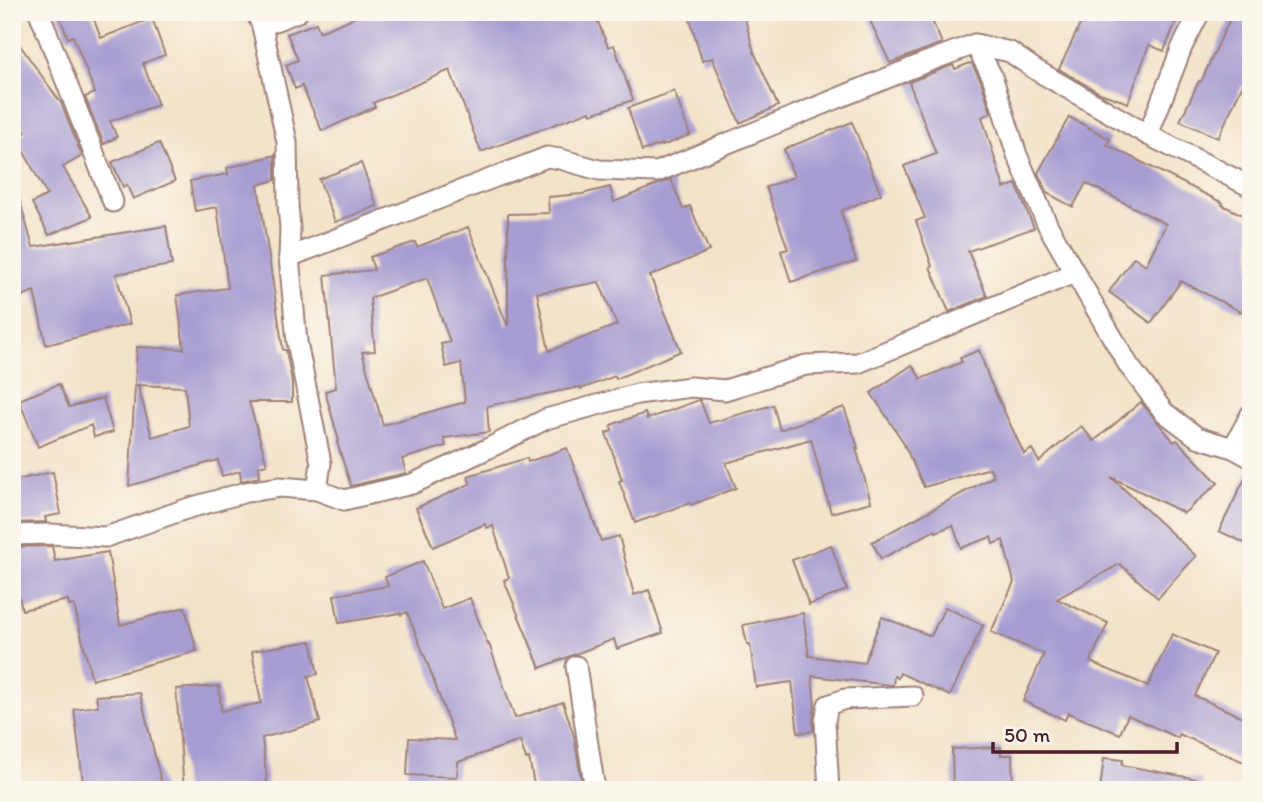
<svg xmlns="http://www.w3.org/2000/svg" width="1263" height="802" font-family="Itim,sans-serif">
  <rect width="100%" height="100%" fill="#fbf7ec"/>
  <filter id="ink" filterUnits="userSpaceOnUse"><feTurbulence type="fractalNoise" baseFrequency=".0143" numOctaves="2"/><feDisplacementMap in="SourceGraphic" scale="14" xChannelSelector="R" yChannelSelector="G"/><feConvolveMatrix kernelMatrix="1 2 1 2 8 2 1 2 1" color-interpolation-filters="sRGB"/></filter>
  <filter id="wash" filterUnits="userSpaceOnUse"><feTurbulence type="fractalNoise" baseFrequency=".00686" numOctaves="4" result="noise"/><feDisplacementMap in="SourceGraphic" scale="28" xChannelSelector="R" yChannelSelector="G"/><feGaussianBlur stdDeviation="1.57" result="paint"/><feColorMatrix in="noise" values="0 0 0 0 0 0 0 0 0 0 0 0 0 0 0 0 0 1.4 0 .05"/><feComposite in="paint" operator="in"/></filter>
  <g filter="url(#wash)">
    <rect width="100%" height="100%" fill="#f3e3c8"/>
    <g id="blocks">
      <!-- building -->
      <g fill="#a79dd2" fill-rule="evenodd">
        <path d="M58 12H91L101 38 152 18 165 55 143 63 158 105 110 121 117 137 104 144 85 97 95 93 73 36 68 38Z"/>
        <path d="M367 12H594L608 47 614 45 633 100 591 114 590 111 481 152 450 70 373 103 375 107 322 131 302 86 295 89 286 65 298 60 287 34 316 23 320 32Z"/>
        <path d="M688 12H743L754 52 778 106 740 123 712 58 702 61Z"/>
        <path d="M866 12H928L942 43 890 63Z"/>
        <path d="M1086 12H1180L1164 51 1149 45 1128 103 1100 93 1059 69Z"/>
        <path d="M1233 12H1251V90L1242 86 1218 138 1180 121 1199 81 1201 82Z"/>
        <path d="M12 34 61 103 82 156 63 167 92 217 49 235 32 203 47 195 16 137 26 132 12 112Z"/>
        <path d="M970 63 972 64 981 81 991 113 982 117 1004 188 1016 184 1034 228 968 251 987 296 949 312 930 267 932 266 916 221 925 218 904 166 936 154 909 82 953 65 955 69Z"/>
        <path d="M674 91 690 135 662 146V144L642 151 628 108Z"/>
        <path d="M1069 117 1110 139 1107 145 1223 203 1222 205 1251 219V293L1241 312 1181 281 1151 323 1109 292 1134 257 1146 265 1166 224 1086 183 1073 207 1047 193 1038 173Z"/>
        <path d="M852 122 881 194 841 211 856 261 791 282 781 251 788 249 766 187 794 177 784 149Z"/>
        <path d="M159 143 175 181 133 199 127 185 123 187 112 162Z"/>
        <path d="M275 155V180L258 185 283 350H286L292 382V402H249L267 464 259 466 260 477 241 481 240 471 222 476 218 460 129 486 135 386 138 385 152 437 189 426 185 387 135 385 137 347 184 349 177 295 228 288 217 207 195 211 190 181 228 174 227 168Z"/>
        <path d="M361 163 377 206 335 222 319 179Z"/>
        <path d="M671 179 683 209 690 206 709 251 650 276 681 351 616 379 615 376 581 389 580 387 487 406 489 432 444 438 446 446 402 459 406 473 351 486 337 442 339 441 325 391 336 388 325 275 374 270 370 257 415 242 417 247 468 227 508 327V214L549 213 548 197 582 194 610 187 614 202ZM427 278 450 342 441 344 446 367 461 363 465 402 383 425 362 352 375 351 370 298ZM599 282 617 325 549 351 537 293Z"/>
        <path d="M18 195 33 247 166 226 172 265 116 274 130 324 46 345 34 291 12 300V196Z"/>
        <path d="M979 350 990 381 1024 454 1032 449 1039 462 1081 426 1094 441 1141 402 1174 442 1177 440 1218 483 1184 513 1111 477 1196 556 1158 598 1120 564 1057 599 1108 623 1090 662 1148 686 1172 634 1215 653 1195 696 1251 721V752L1246 763 1179 734 1178 738 1128 715 1120 734 1068 713 1065 720 1023 701 1044 654 991 632 1014 582 1003 540 993 544 991 537 961 548 953 525 936 532 935 530 881 559 872 542 994 476 990 468 924 487 902 440 871 393 912 365 921 379 962 362 960 358Z"/>
        <path d="M59 384 69 407 103 398 113 432 94 437 91 425 38 447 19 400Z"/>
        <path d="M699 400H700L709 423 773 405 780 430 844 407 858 448H856L871 502 831 513 811 439 726 463 736 488 691 505 690 503 635 523 619 481 622 480 606 433 612 431 611 425 645 413 647 419Z"/>
        <path d="M567 448 601 541 619 536 634 595 649 590 663 633 617 649 614 639 540 668 504 580 509 578 493 526 486 528 485 524 433 547 416 508 470 484 468 476 527 458 528 462Z"/>
        <path d="M1249 470H1251V546L1219 531Z"/>
        <path d="M53 472 61 514 45 517 46 522 12 523V481Z"/>
        <path d="M831 545 847 590 809 605 792 560Z"/>
        <path d="M52 546 55 561 108 552 120 625 185 607 197 651 92 680 74 605 69 606 68 600 22 610 12 564V547Z"/>
        <path d="M423 561 442 609 470 598 488 645 489 644 515 718 563 702 574 736 583 790H535L529 758 526 759 520 741 458 762 457 777 407 775 409 738 455 740 427 662 407 612 401 615 400 613 339 623 334 595 388 586 385 577Z"/>
        <path d="M945 607 983 625 950 696 900 673 898 678 894 676 893 685H891L812 676 815 706 813 719V731L798 733 792 682 756 687 750 644H747L743 625 803 613 809 656 864 663 882 617 931 636Z"/>
        <path d="M311 641 318 674 308 676 320 722 262 738 268 790H184L176 689 219 686 221 711 261 703 252 651Z"/>
        <path d="M140 693 163 790H84L74 709 98 706 96 696Z"/>
        <path d="M1001 747V755H1012L1013 790H953L952 749Z"/>
        <path d="M1104 758 1123 760 1122 765 1202 780 1201 790H1100Z"/>
      </g>
    </g>
  </g>
  <g filter="url(#ink)">
    <use href="#blocks" fill-opacity="0" stroke="#9e817a" stroke-width="2"/>
    <g fill="none" stroke-linecap="round" stroke-linejoin="round">
      <!-- street casing -->
      <g stroke="#9e817a" stroke-width="23">
        <g id="street">
          <path d="M39 12 113 202"/>
          <path d="M256 12 262 26 287 142 288 203 290 229 289 257 297 342 321 463 317 490"/>
          <path d="M262 26 298 12"/>
          <path d="M975 44 992 76 1017 155 1048 226 1129 366 1164 412 1197 437 1233 448 1251 458"/>
          <path d="M1148 135 1182 47 1200 12"/>
          <path d="M289 257 547 157 560 159 599 170 657 172 924 63 975 44 1010 52 1036 70 1148 135 1251 187"/>
          <path d="M1233 448 1251 414"/>
          <path d="M12 535 49 534 106 537 186 509 246 492 280 487 317 490 344 500 412 484 487 449 546 419 637 394 691 387 725 390 806 365 858 363 1074 273"/>
          <path d="M576 666 595 790"/>
          <path d="M829 790 825 721 828 705 845 699 913 696"/>
        </g>
      </g>
      <!-- street -->
      <use href="#street" stroke="#fff" stroke-width="19"/>
    </g>
  </g>
  <!-- margin -->
  <rect width="1263" height="802" fill="none" stroke="#fbf7ec" stroke-width="42"/>
  <!-- scale -->
  <path d="M993 742v10h184v-10" fill="none" stroke="#4a1f2b" stroke-width="3.5"/>
  <text x="1004" y="742" font-size="21" fill="#4a1f2b" stroke="#fbf7ec" stroke-width="5" paint-order="stroke">50 m</text>
</svg>
